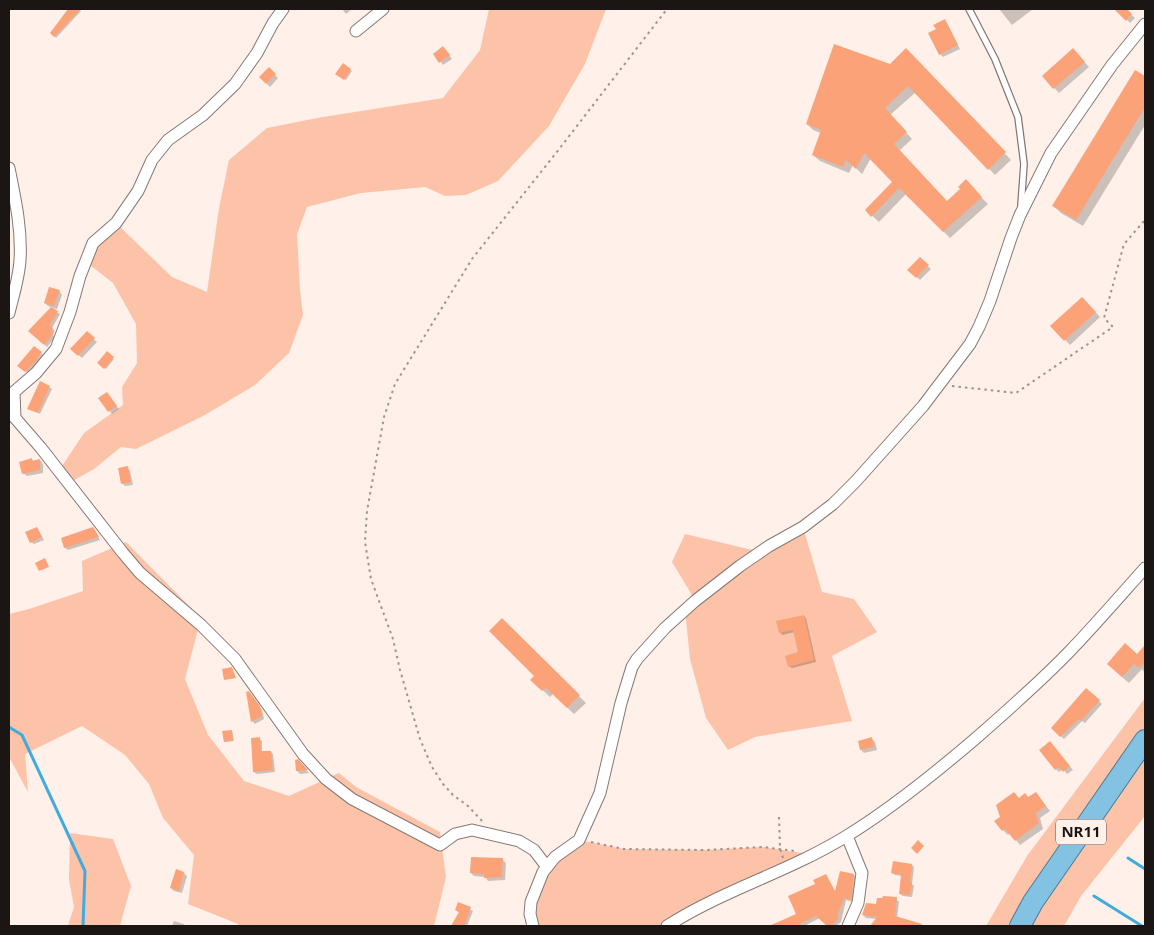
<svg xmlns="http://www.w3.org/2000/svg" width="1154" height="935" font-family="'Noto Sans',sans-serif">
  <rect width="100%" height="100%" fill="#fff0ea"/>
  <!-- green -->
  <g fill="#fdc3a9">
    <path d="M489 9H606L585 64 549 126 498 181 466 195 445 196 425 187 361 193 307 207 297 234 300 290 303 315 289 353 255 385 205 415 136 449 121 447 94 469 71 482 60 469 84 433 123 405 122 387 137 363 136 324 113 283 86 262 93 243 116 223 172 277 207 292 219 208 229 160 267 128 317 118 443 98 480 50Z"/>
    <path d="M803 527 822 592 854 599 877 632 832 656 852 721 755 737 728 750 706 718 690 659 685 610 695 600 672 562 685 534 761 552Z"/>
    <path d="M126 542 201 618 185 679 208 735 244 781 289 796 339 773 356 787 440 832 446 877 434 926H238V924L188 904 194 855 163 818 149 784 125 755 82 726 25 754 28 792 9 757V614L29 609 83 591 82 561Z"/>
    <path d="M1145 698V816L1081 896 1064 926H986L1027 856Z"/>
    <path d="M70 833 113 839 131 886 120 926H68L74 907 69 880Z"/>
    <path d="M579 840 624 849 705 850 763 847 815 855 667 926H533L531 902 543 872Z"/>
  </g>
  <!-- shadow -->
  <g fill="#0003">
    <path d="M69 9H79L81 11 56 38 51 33Z"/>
    <path d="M342 9H352L346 14Z"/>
    <path d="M999 9H1033L1012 25Z"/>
    <path d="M1117 9H1125L1135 18 1130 23Z"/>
    <path d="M947 24 960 49 943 57 940 54Z"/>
    <path d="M906 50 1011 160 995 175 916 92 890 115 912 139 899 151 947 203 962 189 972 188 988 204 950 238 906 194 879 222 866 210 894 182 871 158 862 174 853 165 849 173 820 161 813 155 821 133 813 130 807 124 890 65Z"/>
    <path d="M446 51 452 59 443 65 435 54Z"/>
    <path d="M1078 55 1089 67 1059 93 1043 76Z"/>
    <path d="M343 65 352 71 346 80 338 75Z"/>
    <path d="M269 69 278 78 270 87 260 77Z"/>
    <path d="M1136 72 1145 77V125L1083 226 1061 213 1054 206Z"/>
    <path d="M920 259 931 269 920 280 909 270Z"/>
    <path d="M59 291 62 295 57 309 48 306 45 303Z"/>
    <path d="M1082 298 1100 317 1070 345 1052 326Z"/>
    <path d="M57 312 60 314 52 328 55 331 52 334 55 337 47 347 30 331Z"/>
    <path d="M87 333 97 342 82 358 72 349Z"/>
    <path d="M41 353 44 356 29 374 22 368Z"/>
    <path d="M107 353 114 359 106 369 99 363Z"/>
    <path d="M40 382 52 389 40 414 29 408Z"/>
    <path d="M110 397 119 409 112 414 100 399Z"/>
    <path d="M32 459 34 462 40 460 43 464V473L27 476 23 473Z"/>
    <path d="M127 468 130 471 133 485 125 486 122 483Z"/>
    <path d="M37 528 44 540 34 544 31 542Z"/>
    <path d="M95 531 100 540 68 550 65 548 62 538Z"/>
    <path d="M804 616 806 618 816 662 792 668 789 666 800 653 795 632 782 635 780 632Z"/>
    <path d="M502 620 586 703 574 714 553 694 550 697 532 680 536 676Z"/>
    <path d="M1141 652 1145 656V673L1142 669 1129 683 1115 671Z"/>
    <path d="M1086 690 1102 704 1085 723 1082 721 1064 739 1052 728Z"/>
    <path d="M247 693 251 695 262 710 264 719 255 724 253 722Z"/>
    <path d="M232 731 234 741 226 742 225 741Z"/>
    <path d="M871 738 875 742 877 750 864 753 861 750 859 742Z"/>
    <path d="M252 739H259L262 741V752H271L273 754 275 772 257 774 254 772Z"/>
    <path d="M1053 746 1073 770 1067 774 1063 769 1059 772 1056 769Z"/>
    <path d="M297 761 309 773 300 774 297 771Z"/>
    <path d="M1036 793 1050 811 1040 818 1043 829 1020 845 1010 833 1008 835 1003 830 1019 799H1028Z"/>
    <path d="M503 860 506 863 505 880 488 881 485 877 474 876 471 873Z"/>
    <path d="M912 865 914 867 912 884 914 886 912 897 903 896 900 894 902 876 895 875 892 873Z"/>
    <path d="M176 871 184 873 187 876 182 893 174 891 171 888Z"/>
    <path d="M854 875 857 878 853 902 846 900 841 922 836 926H829L820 918 804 926H775V925L798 914 836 893Z"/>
    <path d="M896 899 899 902 897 918 912 924 911 926H872L877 919 866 918 863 915Z"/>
    <path d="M459 904 473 911 467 926H452L460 913 456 910Z"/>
    <path d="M174 921 184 924 185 926H172Z"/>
  </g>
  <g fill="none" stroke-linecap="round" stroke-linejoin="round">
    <!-- stream -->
    <g stroke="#40abde" stroke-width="3">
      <path d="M9 727 22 735 85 871 83 926"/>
      <path d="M1128 858 1145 869"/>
      <path d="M1094 896 1142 926"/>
    </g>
  </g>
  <!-- building -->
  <g fill="#fca278">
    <path d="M68 9H81L54 37 50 33Z"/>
    <path d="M1114 9H1127L1132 14 1126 21Z"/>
    <path d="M945 19 958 45 939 55 928 33 936 29 933 25Z"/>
    <path d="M834 44 890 64 906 48 1006 152 988 170 908 86 885 108 907 132 894 144 947 201 960 189 958 187 966 179 982 197 943 232 899 188 871 217 865 210 892 182 864 153 856 169 846 160 843 167 812 155 821 130 806 124Z"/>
    <path d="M443 46 450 55 439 63 433 54Z"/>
    <path d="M1073 48 1085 62 1053 89 1042 76Z"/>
    <path d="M343 63 351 69 344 80 335 74Z"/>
    <path d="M269 67 276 74 266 84 259 77Z"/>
    <path d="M1135 70 1145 76V107L1076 220 1052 206Z"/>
    <path d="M920 257 929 265 916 278 907 270Z"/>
    <path d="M49 287 60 290 54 306 44 303Z"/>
    <path d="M1082 297 1096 312 1064 341 1050 326Z"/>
    <path d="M51 307 58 311 50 325 53 328 51 331 54 333 44 345 28 331Z"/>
    <path d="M87 331 95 338 78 356 70 349Z"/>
    <path d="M34 346 42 352 37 358 38 359 25 372 17 366Z"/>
    <path d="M107 351 114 357 104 369 97 363Z"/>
    <path d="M40 381 50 386 38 413 27 409Z"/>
    <path d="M107 392 117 406 108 412 98 398Z"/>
    <path d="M32 458V461L40 459V470L22 474 19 462Z"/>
    <path d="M128 466 131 482 121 484 118 468Z"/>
    <path d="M37 527 42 537 30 543 25 532Z"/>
    <path d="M93 527 99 537 64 548 61 538Z"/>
    <path d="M45 558 49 567 39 571 35 563Z"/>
    <path d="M804 615 814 660 788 667 785 656 798 652 793 630 779 633 776 621Z"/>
    <path d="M502 618 580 695 567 708 546 688 542 691 530 680 534 676 489 631Z"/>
    <path d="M1125 643 1137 654 1145 645V661L1139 668 1134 664 1122 677 1107 664Z"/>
    <path d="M232 667 236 678 224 680 222 669Z"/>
    <path d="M1086 688 1100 700 1081 721 1079 719 1060 737 1051 728Z"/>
    <path d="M249 691 260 706 262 716 251 722 246 692Z"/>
    <path d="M232 730 233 740 224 742 222 731Z"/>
    <path d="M260 737 261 751H271L273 770 253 772 251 738Z"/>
    <path d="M872 737 874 747 860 750 858 741Z"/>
    <path d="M1050 741 1070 766 1063 772 1059 767 1055 770 1039 750Z"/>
    <path d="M298 759 308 770 296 771 295 760Z"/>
    <path d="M1014 792 1019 798 1025 793 1028 797 1036 792 1046 806 1036 813 1039 823 1015 841 1005 829 1002 831 994 821 1000 817 996 805Z"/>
    <path d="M918 840 924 846 917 854 911 848Z"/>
    <path d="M471 857 503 858 502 877 484 878V874L470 873Z"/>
    <path d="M893 861 912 864 910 882 912 883 910 895 899 894 901 875 891 873Z"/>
    <path d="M176 869 184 872 179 891 170 888Z"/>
    <path d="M840 871 854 874 851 900 844 898 837 917 839 918 831 926H827L816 916 796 926H769L796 914 788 896 815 884 813 880 826 874 835 891Z"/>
    <path d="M883 896 897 897 895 916 922 924 921 926H870L877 917 862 915 866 903 876 904 877 898H882Z"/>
    <path d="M458 902 471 907 464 926H451L459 912 455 910Z"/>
  </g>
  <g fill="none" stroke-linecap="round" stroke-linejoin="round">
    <!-- service casing -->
    <g stroke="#857873" stroke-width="8">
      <path id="service" d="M969 9 995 59 1018 117 1024 164 1021 205"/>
    </g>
    <!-- minor casing -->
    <g stroke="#857873" stroke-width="13">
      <g id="minor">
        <path d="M356 31 383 9"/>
        <path d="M9 168C15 198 22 229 20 260 19 278 13 296 9 313"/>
        <path d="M9 411 41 448 123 553 140 573 201 625 235 659 303 754 326 779 352 799 440 845 455 834 472 830 519 841 534 850 547 867"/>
        <path d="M15 418 14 392 36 373 56 349 70 312 80 276 93 243 116 223 138 191 152 160 168 140 203 115 235 84 257 53 273 23 283 9"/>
        <path d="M847 836 862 873 858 903 848 926"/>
        <path d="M533 926 530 914 531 902 543 872 555 857 579 840 600 793 621 703 632 667 637 659 665 628 695 601 740 566 769 546 803 527 833 504 856 481 923 406 970 344 979 327 990 301 1011 238 1020 215 1051 153 1112 65 1145 24"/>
        <path d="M667 926C723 890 788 872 845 837 891 809 934 774 975 739 1007 711 1039 683 1069 652 1095 625 1120 596 1145 568"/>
      </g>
    </g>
    <!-- trunk casing -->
    <g stroke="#4a7c96" stroke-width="22">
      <path id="trunk" d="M1020 926 1033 902 1145 740"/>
    </g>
    <!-- path -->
    <g stroke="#9e938f" stroke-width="2" stroke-dasharray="2.5 4" stroke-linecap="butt">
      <path d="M952 386 1016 393 1113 327 1104 318 1124 244 1145 220"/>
      <path d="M779 817 780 848 783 858"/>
      <path d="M482 821 468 806 453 795 443 784 432 767 420 739 400 670 393 639 371 579 365 542 367 511 384 417 395 384 472 259 560 148 667 9"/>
      <path d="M591 842 624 849 705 850 763 847 795 851"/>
    </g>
    <!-- service -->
    <use href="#service" stroke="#fff" stroke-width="5.5"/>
    <!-- minor -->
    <use href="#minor" stroke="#fff" stroke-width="11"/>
    <!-- trunk -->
    <use href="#trunk" stroke="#83c2e3" stroke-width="20"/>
  </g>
  <g text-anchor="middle" stroke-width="4" stroke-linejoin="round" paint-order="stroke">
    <!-- shield labels -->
    <rect fill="#fff0ea" stroke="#5f5754" stroke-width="1" x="1056" y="819.5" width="50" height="25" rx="4"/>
    <g font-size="15" font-weight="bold" fill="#1b1614">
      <text x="1081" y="837">NR11</text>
    </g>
  </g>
  <!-- border -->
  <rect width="1154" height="935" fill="none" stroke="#1b1614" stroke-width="20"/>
</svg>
